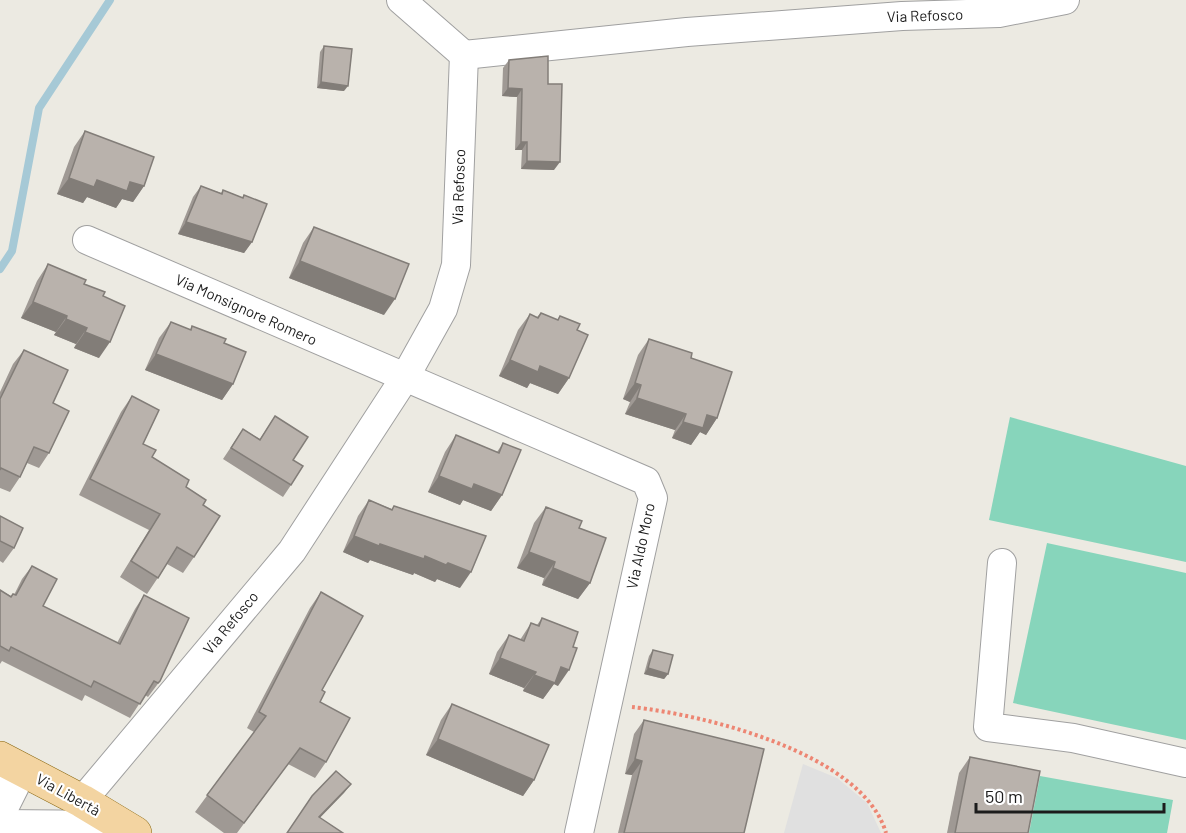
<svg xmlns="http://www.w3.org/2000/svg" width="1186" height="833" font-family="Barlow,sans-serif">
  <rect width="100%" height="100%" fill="#eceae2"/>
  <!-- pitch -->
  <g fill="#87d5bb">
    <path d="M1010 417 1186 466V562L989 520Z"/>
    <path d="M1047 543 1186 573V740L1013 703Z"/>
    <path d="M1040 776 1173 800 1167 833H1029Z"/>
  </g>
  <!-- parking -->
  <path fill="#e0e0e0" d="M803 764 837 778 867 803 881 833H784Z"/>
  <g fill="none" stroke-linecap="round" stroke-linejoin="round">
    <!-- stream -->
    <path stroke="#a6c9d6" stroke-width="8" d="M0 269 12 251 39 108 110 0"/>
    <!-- minor casing -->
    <g stroke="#a0a0a0" stroke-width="30">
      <g id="minor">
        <path d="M401 0 464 55"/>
        <path d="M464 55 687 32 902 16 999 13 1065 0"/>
        <path d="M87 240 646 481 653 498 579 833"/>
        <path d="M1002 563 988 727 1073 738 1186 763"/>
        <path d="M0 771 10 764 15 786 0 816"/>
        <path d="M82 801 292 551 404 379 443 309 456 265 464 55"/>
        <path d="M0 824 120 825"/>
      </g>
    </g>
    <!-- major casing -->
    <g stroke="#87650d" stroke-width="34">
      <path id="major" d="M0 758 82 801 135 833"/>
    </g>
    <!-- path -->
    <path stroke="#ed8673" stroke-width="4" stroke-dasharray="3 3" stroke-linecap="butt" d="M632 707C705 715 863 753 886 833"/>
    <!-- minor -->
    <use href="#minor" stroke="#fff" stroke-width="28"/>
    <!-- major -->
    <use href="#major" stroke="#f3d4a1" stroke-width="33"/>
  </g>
  <!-- wall -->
  <g fill="#9f9994">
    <path d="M324 46 344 91 317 88 320 52Z"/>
    <path d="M509 60 548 84 554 170 521 169 522 150H515L517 97 502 96 503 68Z"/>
    <path d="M85 131 144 186 133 202 122 199 116 208 87 197 83 203 57 194 74 147Z"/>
    <path d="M201 186 221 193 223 190 242 198 244 195 252 242 244 253 178 234 193 197Z"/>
    <path d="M314 227 384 315 289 278 303 243Z"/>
    <path d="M48 264 84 284 103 296 99 358 74 348 76 344 54 335 56 332 21 318 37 281Z"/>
    <path d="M541 313 557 320 560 316 577 330 569 378 558 394 530 383 527 388 499 376 518 330 530 314 537 317Z"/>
    <path d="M171 322 190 330 192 326 224 343 233 384 222 400 145 370 159 338Z"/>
    <path d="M649 339 691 358 717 418 706 435 700 432 691 445 672 438 675 430 625 414 630 402 623 399 638 355Z"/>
    <path d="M24 350 53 403 49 453 39 468 27 463 20 477 10 492 0 488V392L13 364Z"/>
    <path d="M132 396 143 444 152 457 186 487 203 505 194 557 183 573 167 564 147 594 120 577 149 530 79 495 121 412Z"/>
    <path d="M275 416 293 460 291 485 283 497 223 459 243 429 260 439Z"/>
    <path d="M456 435 497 452 503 443 502 495 491 511 463 500 460 505 428 492 445 452Z"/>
    <path d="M369 500 392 509 394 506 460 588 437 579 435 582 414 573 413 575 370 560 368 563 343 552 358 516Z"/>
    <path d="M546 507 579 528 590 583 578 599 542 585 544 578 517 568 534 523Z"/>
    <path d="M0 516 14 548 3 563 0 561Z"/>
    <path d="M32 566 43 606 117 643 135 609 144 595 160 681 148 697 145 695 130 718 85 695 82 701 2 661 0 664V590L11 596 14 595 22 579Z"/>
    <path d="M321 592 322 690 320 702 326 762 315 778 288 764 237 833H224L195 812 254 732 247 728 310 608Z"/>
    <path d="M542 618 558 686 554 684 543 699 523 691 524 688 489 674 497 652 509 635 520 640 531 623 537 625Z"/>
    <path d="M653 650 668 674 664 679 644 674 649 656Z"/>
    <path d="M452 704 534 780 523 796 426 755 441 720Z"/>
    <path d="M644 720 744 833H618L632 775 625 774 634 734Z"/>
    <path d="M970 757 1028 833H947L959 773Z"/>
  </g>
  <!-- shaded-wall -->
  <g fill="#827d78">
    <path d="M321 82 348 86 344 91 317 88Z"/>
    <path d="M508 88 522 89 517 97 502 96Z"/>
    <path d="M521 142H527L522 150H515Z"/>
    <path d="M527 161 560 162 554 170 521 169Z"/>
    <path d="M69 178 130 182 144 186 133 202 122 199 116 208 87 197 83 203 57 194Z"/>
    <path d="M186 222 252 242 244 253 178 234Z"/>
    <path d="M300 261 395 299 384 315 289 278Z"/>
    <path d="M33 302 67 316 56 332 21 318Z"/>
    <path d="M66 319 87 328 76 344 54 335Z"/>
    <path d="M85 332 110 342 99 358 74 348Z"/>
    <path d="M156 354 233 384 222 400 145 370Z"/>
    <path d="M510 360 540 366 569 378 558 394 530 383 527 388 499 376Z"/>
    <path d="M635 383 641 385 630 402 623 399Z"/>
    <path d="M637 398 686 414 675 430 625 414Z"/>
    <path d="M707 415 717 418 706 435 700 432 691 445 672 438 683 422Z"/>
    <path d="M439 476 474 484 502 495 491 511 463 500 460 505 428 492Z"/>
    <path d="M354 536 448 563 471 572 460 588 437 579 435 582 414 573 413 575 370 560 368 563 343 552Z"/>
    <path d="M529 552 555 562 544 578 517 568Z"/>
    <path d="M553 568 590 583 578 599 542 585Z"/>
    <path d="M500 658 536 672 524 688 489 674Z"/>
    <path d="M561 667 569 670 558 686 554 684 543 699 523 691 534 675Z"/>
    <path d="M648 668 668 674 664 679 644 674Z"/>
    <path d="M438 739 534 780 523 796 426 755Z"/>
    <path d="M635 759 642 761 632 775 625 774Z"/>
    <path d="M351 784 344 793 312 826 319 817Z"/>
  </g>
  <!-- building -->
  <g fill="#b9b2ac" stroke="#827d78" stroke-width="1.5">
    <path d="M324 46 352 49 348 86 321 82Z"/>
    <path d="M548 56V84H562L560 162 527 161V142H521L522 89 508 88 509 60Z"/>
    <path d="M85 131 154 157 144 186 130 182 127 191 97 180 94 187 69 178Z"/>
    <path d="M201 186 222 194 223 190 243 198 244 195 267 204 252 242 186 222Z"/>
    <path d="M314 227 409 264 395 299 300 261Z"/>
    <path d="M48 264 86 280 84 284 105 292 103 296 125 306 110 342 85 332 87 328 66 319 67 316 33 302Z"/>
    <path d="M541 313 558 320 560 316 580 324 577 330 588 335 569 378 540 366 538 372 510 360 530 314 538 318Z"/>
    <path d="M171 322 191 330 192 326 226 339 224 343 246 352 233 384 156 354Z"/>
    <path d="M649 339 692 353 691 358 732 372 717 418 707 415 703 428 683 422 686 414 637 398 641 385 635 383Z"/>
    <path d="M24 350 68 370 53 403 69 411 49 453 34 447 20 477 1 468 0 470V399Z"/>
    <path d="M132 396 159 410 143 444 156 450 152 457 189 480 186 487 206 500 203 505 220 516 194 557 177 547 158 578 131 561 160 514 90 479Z"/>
    <path d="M275 416 308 437 293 460 303 466 291 485 231 448 243 429 260 440Z"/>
    <path d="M456 435 499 453 503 443 521 450 502 495 474 484 472 489 439 476Z"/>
    <path d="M369 500 392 510 394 506 486 536 471 572 448 563 446 565 425 556 424 559 380 544 379 546 354 536Z"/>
    <path d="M546 507 582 521 579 528 606 538 590 583 553 568 555 562 529 552Z"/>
    <path d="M0 516 23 528 14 548 0 541Z"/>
    <path d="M32 566 57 579 43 606 120 644 144 595 189 618 160 681 158 683 154 681 140 704 94 681 91 687 11 647 9 651 0 646V590L11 597 13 594 16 595Z"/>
    <path d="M321 592 363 616 322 690 325 692 320 702 350 718 326 762 300 748 244 823 207 795 266 716 259 712Z"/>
    <path d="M542 618 578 632 573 647 577 648 569 670 561 667 555 683 534 675 536 672 500 658 509 635 524 641 531 623 539 626Z"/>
    <path d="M653 650 673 655 668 674 648 668Z"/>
    <path d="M452 704 549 745 534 780 438 739Z"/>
    <path d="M644 720 764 749 744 833H624L642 761 635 759Z"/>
    <path d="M970 757 1040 771 1028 833H955Z"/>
    <path d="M336 771 351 784 319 817 343 833H287L312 796Z"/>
  </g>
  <g text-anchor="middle" stroke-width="4.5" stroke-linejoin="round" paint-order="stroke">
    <!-- street labels -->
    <g font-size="15" fill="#1c1c1c" stroke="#fff">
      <text transform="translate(925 16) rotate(-2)" y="5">Via Refosco</text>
      <text transform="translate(459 187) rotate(-88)" y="5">Via Refosco</text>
      <text transform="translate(246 310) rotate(24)" y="5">Via Monsignore Romero</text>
      <text transform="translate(641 546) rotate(-78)" y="5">Via Aldo Moro</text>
      <text transform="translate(231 623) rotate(-50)" y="5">Via Refosco</text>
      <text transform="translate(68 795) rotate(29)" y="5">Via Libertà</text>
    </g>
  </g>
  <!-- scale -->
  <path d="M976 803v9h188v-9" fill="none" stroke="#1c1c1c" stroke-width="3"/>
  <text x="985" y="803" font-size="18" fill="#1c1c1c" stroke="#ffffff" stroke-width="4.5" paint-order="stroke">50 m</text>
</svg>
